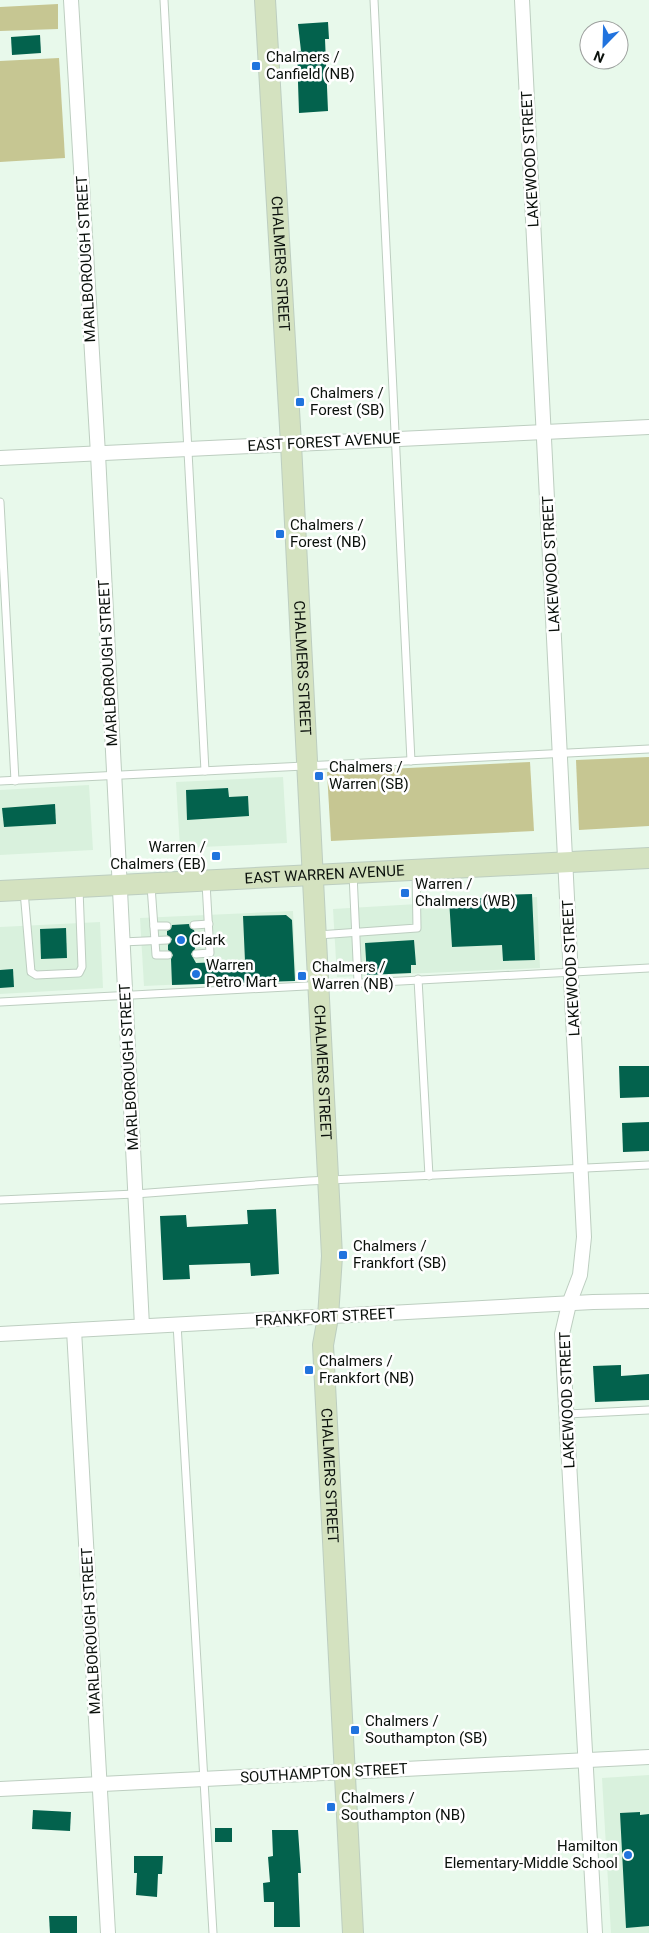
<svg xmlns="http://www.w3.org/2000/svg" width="649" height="1933" font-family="Roboto,sans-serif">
  <rect width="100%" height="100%" fill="#e8f9eb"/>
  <!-- built -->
  <g fill="#d9f1dd">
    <path d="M283 777 287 843 180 848 176 782Z"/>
    <path d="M89 785 93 850 0 855V790Z"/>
    <path d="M537 897 540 968 337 977 333 909Z"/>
    <path d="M293 911 296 979 144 986 140 918Z"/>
    <path d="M100 922 103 988 0 994V927Z"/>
    <path d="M649 1775V1933H611L602 1778Z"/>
  </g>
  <!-- green -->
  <g fill="#c6c692">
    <path d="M58 4V29L0 31V7Z"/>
    <path d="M59 58 65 158 0 162V61Z"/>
    <path d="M649 757V826L579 830 576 760Z"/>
    <path d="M530 762 534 831 331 841 327 772Z"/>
  </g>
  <!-- building -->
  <g fill="#03624d">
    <path d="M328 22 329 39H325L328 111 299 113 297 52 301 51 298 24Z"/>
    <path d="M40 35 41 53 12 55 11 37Z"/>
    <path d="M228 788 229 797 248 796 249 816 187 820 186 790Z"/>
    <path d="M55 804 56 824 4 827 2 808Z"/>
    <path d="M532 894 535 960 503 961 502 945 452 947 449 899 494 898V895Z"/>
    <path d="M286 915 292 920 295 981 172 985 171 959 173 955 168 950V945L172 939 167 935V931L171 929 172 925 189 924 190 928 194 930 195 934 190 939 195 944V949L191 954 196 963 245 961 243 916Z"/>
    <path d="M66 928 67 958 41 959 40 929Z"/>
    <path d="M414 940 416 965H411V973L367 975 365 943Z"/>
    <path d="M13 969 14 987 0 988V970Z"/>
    <path d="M619 1066H649V1097L620 1098Z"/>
    <path d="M649 1122V1151L623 1152 622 1123Z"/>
    <path d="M276 1209 279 1274 251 1276 250 1263 189 1265 190 1279 163 1280 160 1216 186 1215 187 1227 248 1224 247 1210Z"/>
    <path d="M621 1365V1376L649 1374V1400L595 1402 593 1366Z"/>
    <path d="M33 1810 71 1812 70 1831 32 1829Z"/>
    <path d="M640 1812V1815L649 1814V1926L626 1928 620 1813Z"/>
    <rect x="215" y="1828" width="17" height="14"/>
    <path d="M272 1830H298L301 1873H298L300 1927H274V1902H264L263 1883 270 1882 268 1857 273 1856Z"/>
    <path d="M134 1856H163L162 1874H158L157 1897 136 1895 137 1873H134Z"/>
    <path d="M49 1916H77V1933H50Z"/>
  </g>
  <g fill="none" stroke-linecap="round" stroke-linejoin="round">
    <!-- lane casing -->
    <g stroke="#bdcec0" stroke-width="9">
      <g id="lane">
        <path d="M164 0 205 771"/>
        <path d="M374 0 411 761"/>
        <path d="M0 502 15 781"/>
        <path d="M0 781 649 749"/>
        <path d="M353 874 358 982"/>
        <path d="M151 886 156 955H168"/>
        <path d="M24 891 31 972 36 975 79 973 82 967 79 889"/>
        <path d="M194 925 209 924"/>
        <path d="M154 926H167"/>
        <path d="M318 935 417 928 416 870"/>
        <path d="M195 939 210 938"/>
        <path d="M122 942 167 940"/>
        <path d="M196 954 210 953 206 883"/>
        <path d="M418 979 429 1176"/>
        <path d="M0 1002 649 968"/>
        <path d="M0 1200 135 1194 309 1181 649 1165"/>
        <path d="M177 1324 213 1933"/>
        <path d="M567 1414 649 1410"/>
      </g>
    </g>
    <!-- street casing -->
    <g stroke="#bdcec0" stroke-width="16">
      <g id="street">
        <path d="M71 0 98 454 142 1326"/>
        <path d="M522 0 584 1237 580 1275 569 1304 562 1334 595 1933"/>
        <path d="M0 458 649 427"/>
        <path d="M74 1330 108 1933"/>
        <path d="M0 1334 593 1302 649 1301"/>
        <path d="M0 1789 649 1757"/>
      </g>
    </g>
    <!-- secondary casing -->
    <g stroke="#bdcec0" stroke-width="22">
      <g id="secondary">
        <path id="s1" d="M265 0 291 444 332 1256 328 1317 323 1345 353 1933"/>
        <path id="s2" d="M0 891 649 858"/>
      </g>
    </g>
    <!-- lane -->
    <use href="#lane" stroke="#fff" stroke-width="7"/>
    <!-- street -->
    <use href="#street" stroke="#fff" stroke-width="14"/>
    <!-- secondary -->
    <use href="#secondary" stroke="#d4e2c0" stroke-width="20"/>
  </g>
  <!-- markers -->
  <g fill="#2173de" stroke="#fff" stroke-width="2">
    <rect x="251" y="61" width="10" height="10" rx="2.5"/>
    <rect x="295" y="397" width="10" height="10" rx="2.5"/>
    <rect x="275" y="529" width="10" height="10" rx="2.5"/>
    <rect x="314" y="771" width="10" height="10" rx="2.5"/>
    <rect x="211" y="851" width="10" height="10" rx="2.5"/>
    <rect x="400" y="888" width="10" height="10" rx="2.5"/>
    <circle cx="181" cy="940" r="5"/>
    <circle cx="196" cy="974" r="5"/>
    <rect x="297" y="971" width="10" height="10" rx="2.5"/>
    <rect x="338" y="1250" width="10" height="10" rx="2.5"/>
    <rect x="304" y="1365" width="10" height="10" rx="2.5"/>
    <rect x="350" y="1725" width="10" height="10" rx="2.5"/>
    <rect x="326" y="1802" width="10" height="10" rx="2.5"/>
    <circle cx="628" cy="1855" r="5"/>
  </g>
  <g text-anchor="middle" stroke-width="5" stroke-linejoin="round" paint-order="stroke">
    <!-- poi labels -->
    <g font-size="15" fill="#0b110c" stroke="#fff" text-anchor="start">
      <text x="266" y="62">Chalmers /<tspan x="266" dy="17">Canfield (NB)</tspan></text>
      <text x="310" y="398">Chalmers /<tspan x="310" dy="17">Forest (SB)</tspan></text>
      <text x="290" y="530">Chalmers /<tspan x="290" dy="17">Forest (NB)</tspan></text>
      <text x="329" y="772">Chalmers /<tspan x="329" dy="17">Warren (SB)</tspan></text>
      <text x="206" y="852" text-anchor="end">Warren /<tspan x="206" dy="17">Chalmers (EB)</tspan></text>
      <text x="415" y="889">Warren /<tspan x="415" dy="17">Chalmers (WB)</tspan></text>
      <text x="191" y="945">Clark</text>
      <text x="206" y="970">Warren<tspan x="206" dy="17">Petro Mart</tspan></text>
      <text x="312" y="972">Chalmers /<tspan x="312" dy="17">Warren (NB)</tspan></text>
      <text x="353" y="1251">Chalmers /<tspan x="353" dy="17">Frankfort (SB)</tspan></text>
      <text x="319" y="1366">Chalmers /<tspan x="319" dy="17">Frankfort (NB)</tspan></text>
      <text x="365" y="1726">Chalmers /<tspan x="365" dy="17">Southampton (SB)</tspan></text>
      <text x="341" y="1803">Chalmers /<tspan x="341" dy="17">Southampton (NB)</tspan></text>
      <text x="618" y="1851" text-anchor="end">Hamilton<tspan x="618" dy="17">Elementary-Middle School</tspan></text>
    </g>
    <!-- street labels -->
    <g font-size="15" fill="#0b110c" stroke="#fff">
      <text transform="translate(530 159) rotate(-93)" y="5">LAKEWOOD STREET</text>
      <text transform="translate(86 259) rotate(-93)" y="5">MARLBOROUGH STREET</text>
      <text dy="5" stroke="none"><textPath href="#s1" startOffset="264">CHALMERS STREET</textPath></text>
      <text transform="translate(324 442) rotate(-3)" y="5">EAST FOREST AVENUE</text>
      <text transform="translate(551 564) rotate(-93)" y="5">LAKEWOOD STREET</text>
      <text transform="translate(108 663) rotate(-93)" y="5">MARLBOROUGH STREET</text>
      <text dy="5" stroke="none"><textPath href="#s1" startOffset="669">CHALMERS STREET</textPath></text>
      <text dy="5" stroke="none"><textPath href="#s2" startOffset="325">EAST WARREN AVENUE</textPath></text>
      <text transform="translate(571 968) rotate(-93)" y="5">LAKEWOOD STREET</text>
      <text transform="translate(129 1067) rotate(-93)" y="5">MARLBOROUGH STREET</text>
      <text dy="5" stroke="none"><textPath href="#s1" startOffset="1074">CHALMERS STREET</textPath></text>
      <text transform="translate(325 1317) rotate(-3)" y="5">FRANKFORT STREET</text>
      <text transform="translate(567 1400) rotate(-92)" y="5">LAKEWOOD STREET</text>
      <text dy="5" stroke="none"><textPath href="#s1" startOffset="1478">CHALMERS STREET</textPath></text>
      <text transform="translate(91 1631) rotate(-93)" y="5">MARLBOROUGH STREET</text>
      <text transform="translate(324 1773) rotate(-3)" y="5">SOUTHAMPTON STREET</text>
    </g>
  </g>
  <!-- north arrow -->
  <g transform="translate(604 45) rotate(203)"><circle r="24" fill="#ffffff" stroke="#9da09e"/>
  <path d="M0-4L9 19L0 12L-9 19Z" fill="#2173de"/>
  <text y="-8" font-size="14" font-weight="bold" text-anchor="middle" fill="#0b110c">N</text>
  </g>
</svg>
